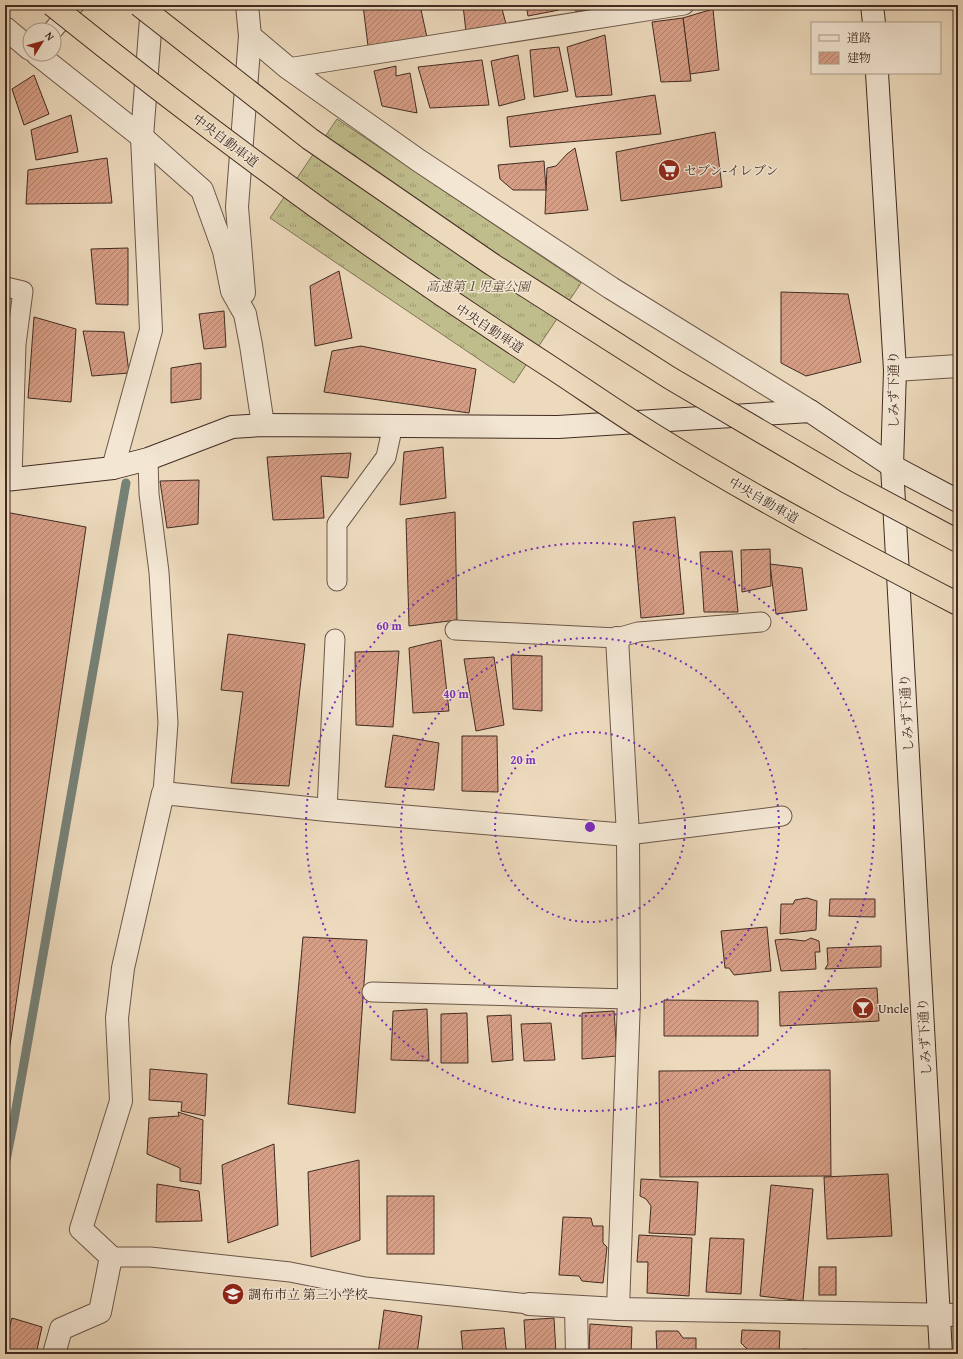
<svg xmlns="http://www.w3.org/2000/svg" width="963" height="1359" font-family="'Gentium Book Plus','Noto Serif JP',serif">
  <defs>
    <pattern id="grass-tufts" width="24" height="20" patternUnits="userSpaceOnUse"><rect width="24" height="20" fill="#c0bd8c"/><path d="M3 7l-1-3M5 7V3M7 7l1-3M15 17l-1-3M17 17v-4M19 17l1-3" fill="none" stroke="#9e9a72"/></pattern>
    <pattern id="building-hatch" width="6" height="6" patternUnits="userSpaceOnUse"><rect width="6" height="6" fill="#d79e86"/><path d="M-1 1l2-2M0 6l6-6M5 7l2-2" fill="none" stroke="#b0816d"/></pattern>
  </defs>
  <rect width="100%" height="100%" fill="#eddabd"/>
  <filter id="stains"><feTurbulence type="fractalNoise" baseFrequency=".005" numOctaves="4"/><feColorMatrix values="0 0 0 0 .2 0 0 0 0 .09 0 0 0 0 .02 0 0 0 .5 -.17"/></filter>
  <radialGradient id="worn" r=".72"><stop offset=".6" stop-color="#630" stop-opacity="0"/><stop offset="1" stop-color="#630" stop-opacity=".3"/></radialGradient>
  <!-- grass -->
  <path fill="url(#grass-tufts)" stroke="#807457" d="M337 119 581 283 514 383 270 218Z"/>
  <g fill="none" stroke-linecap="round" stroke-linejoin="round">
    <!-- stream -->
    <path stroke="#768177" stroke-width="9" d="M5 1165 14 1120 126 483"/>
  </g>
  <!-- building -->
  <g fill="url(#building-hatch)" stroke="#412b22">
    <path d="M363 5H420L428 42 368 46Z"/>
    <path d="M463 5H501L506 24 466 32Z"/>
    <path d="M526 5H559V10L528 16Z"/>
    <path d="M575 5H606L576 12Z"/>
    <path d="M713 9 719 70 690 74 683 18Z"/>
    <path d="M683 18 691 81 661 82 652 22Z"/>
    <path d="M605 35 612 95 576 97 567 47Z"/>
    <path d="M559 47 568 91 534 97 530 50Z"/>
    <path d="M518 55 525 99 499 106 491 61Z"/>
    <path d="M482 60 489 105 430 108 418 67Z"/>
    <path d="M396 66V76L410 73 417 113 382 106 374 71Z"/>
    <path d="M34 75 49 114 24 125 12 89Z"/>
    <path d="M655 95 661 134 510 147 507 117Z"/>
    <path d="M71 115 78 152 36 160 31 130Z"/>
    <path d="M715 132 722 187 621 201 616 152Z"/>
    <path d="M575 148 588 210 545 214 547 168 556 166 567 154Z"/>
    <path d="M107 158 112 203 26 204 28 170Z"/>
    <path d="M544 161 546 190H513L500 179 498 165Z"/>
    <path d="M128 248V305L96 304 91 249Z"/>
    <path d="M339 271 352 338 315 346 310 286Z"/>
    <path d="M781 292 848 294 861 362 806 376 781 363Z"/>
    <path d="M224 311 226 347 204 349 199 314Z"/>
    <path d="M34 317 76 329 71 402 28 398Z"/>
    <path d="M83 331 124 332 129 373 92 376Z"/>
    <path d="M361 346 476 369 469 413 324 392 332 351Z"/>
    <path d="M201 363V399L171 403V368Z"/>
    <path d="M443 447 446 498 400 505 404 452Z"/>
    <path d="M351 453 348 478 321 476 324 518 273 520 267 457Z"/>
    <path d="M199 480 198 524 167 528 160 481Z"/>
    <path d="M5 512 86 527 5 1079Z"/>
    <path d="M455 512 457 620 409 626 406 519Z"/>
    <path d="M675 517 684 614 641 618 633 522Z"/>
    <path d="M770 549 771 586 742 592 741 550Z"/>
    <path d="M732 551 738 612H704L700 552Z"/>
    <path d="M770 564 802 568 807 610 776 614Z"/>
    <path d="M228 634 305 644 289 786 231 783 243 692 221 690Z"/>
    <path d="M441 640 449 711 413 713 409 648Z"/>
    <path d="M399 651 393 727 356 725 355 652Z"/>
    <path d="M511 655 542 656V711L513 709Z"/>
    <path d="M494 657 504 725 476 731 464 659Z"/>
    <path d="M393 735 439 743 434 790 385 787Z"/>
    <path d="M462 736H497L498 792 462 791Z"/>
    <path d="M807 898 817 901 816 930 780 934 781 904H793L795 900Z"/>
    <path d="M830 899H875V917L829 916Z"/>
    <path d="M767 927 771 971 734 975 729 968H725L721 931Z"/>
    <path d="M303 937 367 940 355 1113 288 1104Z"/>
    <path d="M811 938 819 941 820 952H815L816 969 781 971 775 940 787 939 805 941Z"/>
    <path d="M881 946V967L825 969 828 964 827 948Z"/>
    <path d="M877 988 879 1021 780 1026 779 992Z"/>
    <path d="M664 1000 758 1001V1036H664Z"/>
    <path d="M427 1009 429 1061 391 1060 393 1011Z"/>
    <path d="M614 1011 617 1056 582 1059V1013Z"/>
    <path d="M467 1013 468 1063H441V1014Z"/>
    <path d="M511 1015 513 1060 492 1062 487 1016Z"/>
    <path d="M551 1023 555 1060 524 1061 521 1024Z"/>
    <path d="M150 1069 207 1074 205 1116 181 1111 182 1102 149 1100Z"/>
    <path d="M830 1070 831 1176 660 1177 659 1071Z"/>
    <path d="M178 1112 203 1120 201 1184 180 1181V1168L147 1154 149 1118 179 1116Z"/>
    <path d="M274 1144 278 1225 228 1243 222 1165Z"/>
    <path d="M359 1160 360 1240 311 1257 308 1172Z"/>
    <path d="M888 1174 892 1236 827 1239 824 1177Z"/>
    <path d="M641 1179 698 1182 695 1235 649 1233 651 1206 646 1199 640 1196Z"/>
    <path d="M157 1184 199 1191 202 1221 156 1222Z"/>
    <path d="M771 1185 813 1189 803 1301 760 1296Z"/>
    <rect x="387" y="1196" width="47" height="58"/>
    <path d="M563 1217 591 1218 593 1226H603V1243L607 1247 603 1283 582 1281 579 1276 559 1275Z"/>
    <path d="M639 1235 692 1238 689 1296 647 1293 648 1262H637Z"/>
    <path d="M710 1238 744 1239 741 1294 706 1292Z"/>
    <rect x="819" y="1267" width="17" height="28"/>
    <path d="M384 1310 422 1316 417 1354H378Z"/>
    <path d="M12 1318 42 1327 36 1354H5V1343Z"/>
    <path d="M554 1318 556 1354H526L524 1320Z"/>
    <path d="M590 1324 632 1327 631 1354 589 1353Z"/>
    <path d="M504 1328 506 1348 511 1354H463L461 1331Z"/>
    <path d="M742 1330 780 1331 779 1354H747V1349L741 1343Z"/>
    <path d="M656 1331H678L683 1338H696V1354H657Z"/>
    <path d="M803 1349 836 1352 835 1354H802Z"/>
  </g>
  <g fill="none" stroke-linecap="round" stroke-linejoin="round">
    <!-- lane casing -->
    <g stroke="#6c5749" stroke-width="21">
      <g id="lane">
        <path d="M53 30 74 5"/>
        <path d="M288 68 684 5"/>
        <path d="M6 287 23 291 16 344 12 479"/>
        <path d="M148 459 149 494 159 572 168 723 163 793"/>
        <path d="M337 581V524L386 457 393 425"/>
        <path d="M455 630 617 638 638 632 761 622"/>
        <path d="M327 810 335 639"/>
        <path d="M628 835 782 816"/>
        <path d="M372 992 629 999"/>
        <path d="M111 1257H150L290 1272 365 1287 529 1304"/>
      </g>
    </g>
    <!-- street casing -->
    <g stroke="#6c5749" stroke-width="24">
      <g id="street">
        <path d="M247 5 250 36 288 68 418 160 611 288 810 411"/>
        <path d="M5 28 30 49"/>
        <path d="M37 54 142 137 202 190 224 251 232 291 245 314 251 345 263 425"/>
        <path d="M244 293 237 207 250 36"/>
        <path d="M895 370 958 366"/>
        <path d="M113 468 151 330 142 137 152 5"/>
        <path d="M617 638 628 835 629 999 618 1309"/>
        <path d="M529 1304 618 1309 958 1315"/>
        <path d="M576 1307 577 1354"/>
        <path d="M54 1354 61 1329 100 1312 111 1257 81 1229 121 1101 117 1018 123 968 163 793 327 810 628 835"/>
      </g>
    </g>
    <!-- secondary casing -->
    <g stroke="#412b22" stroke-width="24">
      <g id="secondary">
        <path d="M872 5 874 23"/>
        <path d="M877 73 895 370 892 466 941 1354"/>
        <path d="M5 480 113 468 148 459 232 427 263 425 558 427 810 411 892 466 958 501"/>
      </g>
    </g>
    <!-- lane -->
    <use href="#lane" stroke="#f3e7d4" stroke-width="19"/>
    <!-- street -->
    <use href="#street" stroke="#f3e7d4" stroke-width="22"/>
    <!-- secondary -->
    <use href="#secondary" stroke="#f3e7d4" stroke-width="22"/>
    <!-- highway-bridge casing -->
    <g stroke="#412b22" stroke-width="24" stroke-linecap="butt">
      <g id="highway-bridge">
        <path d="M52 5C212 134 379 256 552 368 587 391 621 415 657 437 755 498 856 551 958 604"/>
        <path d="M139 5 310 139 493 265 670 378 847 482 958 541"/>
      </g>
    </g>
    <!-- highway-bridge -->
    <use href="#highway-bridge" stroke="#eddabd" stroke-width="22"/>
  </g>
  <!-- distance rings -->
  <g fill="none" stroke="#7b2cbf" stroke-width="2" stroke-dasharray="2 4">
    <circle cx="590" cy="827" r="95"/>
    <circle cx="590" cy="827" r="189"/>
    <circle cx="590" cy="827" r="284"/>
  </g>
  <!-- icons -->
  <defs>
    <g id="supermarket-disc" transform="scale(1.15)"><circle r="9.5" fill="#8f2418" stroke="#f3e7d4"/><path d="M-6-5.5h2.5l.6 2H6L4.5 2H-2.5L-4.4-4H-6ZM-1.5 3.2a1.3 1.3 0 1 0 .1 0ZM3 3.2a1.3 1.3 0 1 0 .1 0Z" fill="#fff"/></g>
    <g id="bar-disc" transform="scale(1.15)"><circle r="9.5" fill="#8f2418" stroke="#f3e7d4"/><path d="M-6-5H6L.8 .8V4.5H3.5V6h-7V4.5H-.8V.8Z" fill="#fff"/></g>
    <g id="school-disc" transform="scale(1.15)"><circle r="9.5" fill="#8f2418" stroke="#f3e7d4"/><path d="M0-5L7-2L0 1L-7-2ZM-4 1L0 2.5L4 1V4Q0 6-4 4Z" fill="#fff"/></g>
  </defs>
  <g fill-rule="evenodd">
    <use href="#supermarket-disc" x="669" y="170"/>
    <use href="#bar-disc" x="863" y="1008"/>
    <use href="#school-disc" x="233" y="1294"/>
  </g>
  <g text-anchor="middle" stroke-width="3" stroke-linejoin="round" paint-order="stroke">
    <!-- street labels -->
    <g font-size="13" fill="#412b22" stroke="#f3e7d4">
      <text transform="translate(226 140) rotate(37)" y="5">中央自動車道</text>
      <text transform="translate(490 328) rotate(33)" y="5">中央自動車道</text>
      <text transform="translate(893 390) rotate(-90)" y="5">しみず下通り</text>
      <text transform="translate(764 500) rotate(30)" y="5">中央自動車道</text>
      <text transform="translate(906 713) rotate(-93)" y="5">しみず下通り</text>
      <text transform="translate(924 1037) rotate(-93)" y="5">しみず下通り</text>
    </g>
    <!-- poi labels -->
    <g font-size="13" fill="#412b22" stroke="#f3e7d4" text-anchor="start">
      <text x="684" y="175">セブン-イレブン</text>
      <text x="878" y="1013">Uncle</text>
      <text x="248" y="1299">調布市立 第三小学校</text>
    </g>
    <!-- park labels -->
    <g font-size="13" font-style="italic" fill="#5a4837" stroke="#f3e7d4">
      <text x="478" y="291">高速第１児童公園</text>
    </g>
  </g>
  <circle cx="590" cy="827" r="6" fill="#7b2cbf" stroke="#f3e7d4" stroke-width="2"/>
  <g font-size="12" text-anchor="middle" font-weight="bold" fill="#7b2cbf" stroke="#f3e7d4" stroke-width="3" stroke-linejoin="round" paint-order="stroke">
    <text x="389" y="630">60 m</text>
    <text x="456" y="698">40 m</text>
    <text x="523" y="764">20 m</text>
  </g>
  <!-- margin -->
  <rect width="963" height="1359" fill="none" stroke="#eddabd" stroke-width="20"/>
  <rect x="6" y="6" width="951" height="1347" fill="none" stroke="#412b22" stroke-width="2"/>
  <rect x="10" y="10" width="943" height="1339" fill="none" stroke="#412b22"/>
  <!-- legend -->
  <rect x="811" y="22" width="130" height="52" fill="#f3e7d4" stroke="#ac9c8d"/>
  <rect x="819" y="35" width="20" height="6" fill="#f3e7d4" stroke="#ac9c8d"/>
  <text x="847" y="42" font-size="12" fill="#412b22">道路</text>
  <rect x="819" y="52" width="20" height="12" fill="url(#building-hatch)" stroke="#ac9c8d"/>
  <text x="847" y="62" font-size="12" fill="#412b22">建物</text>
  <!-- north arrow -->
  <g transform="translate(42 42) rotate(53)"><circle r="19" fill="#f3e7d4" stroke="#ac9c8d"/>
  <path d="M0-3L7 15L0 10L-7 15Z" fill="#8f2418"/>
  <text y="-6" font-size="11" font-weight="bold" text-anchor="middle" fill="#412b22">N</text>
  </g>
  <rect width="100%" height="100%" filter="url(#stains)"/>
  <rect width="100%" height="100%" fill="url(#worn)"/>
</svg>
